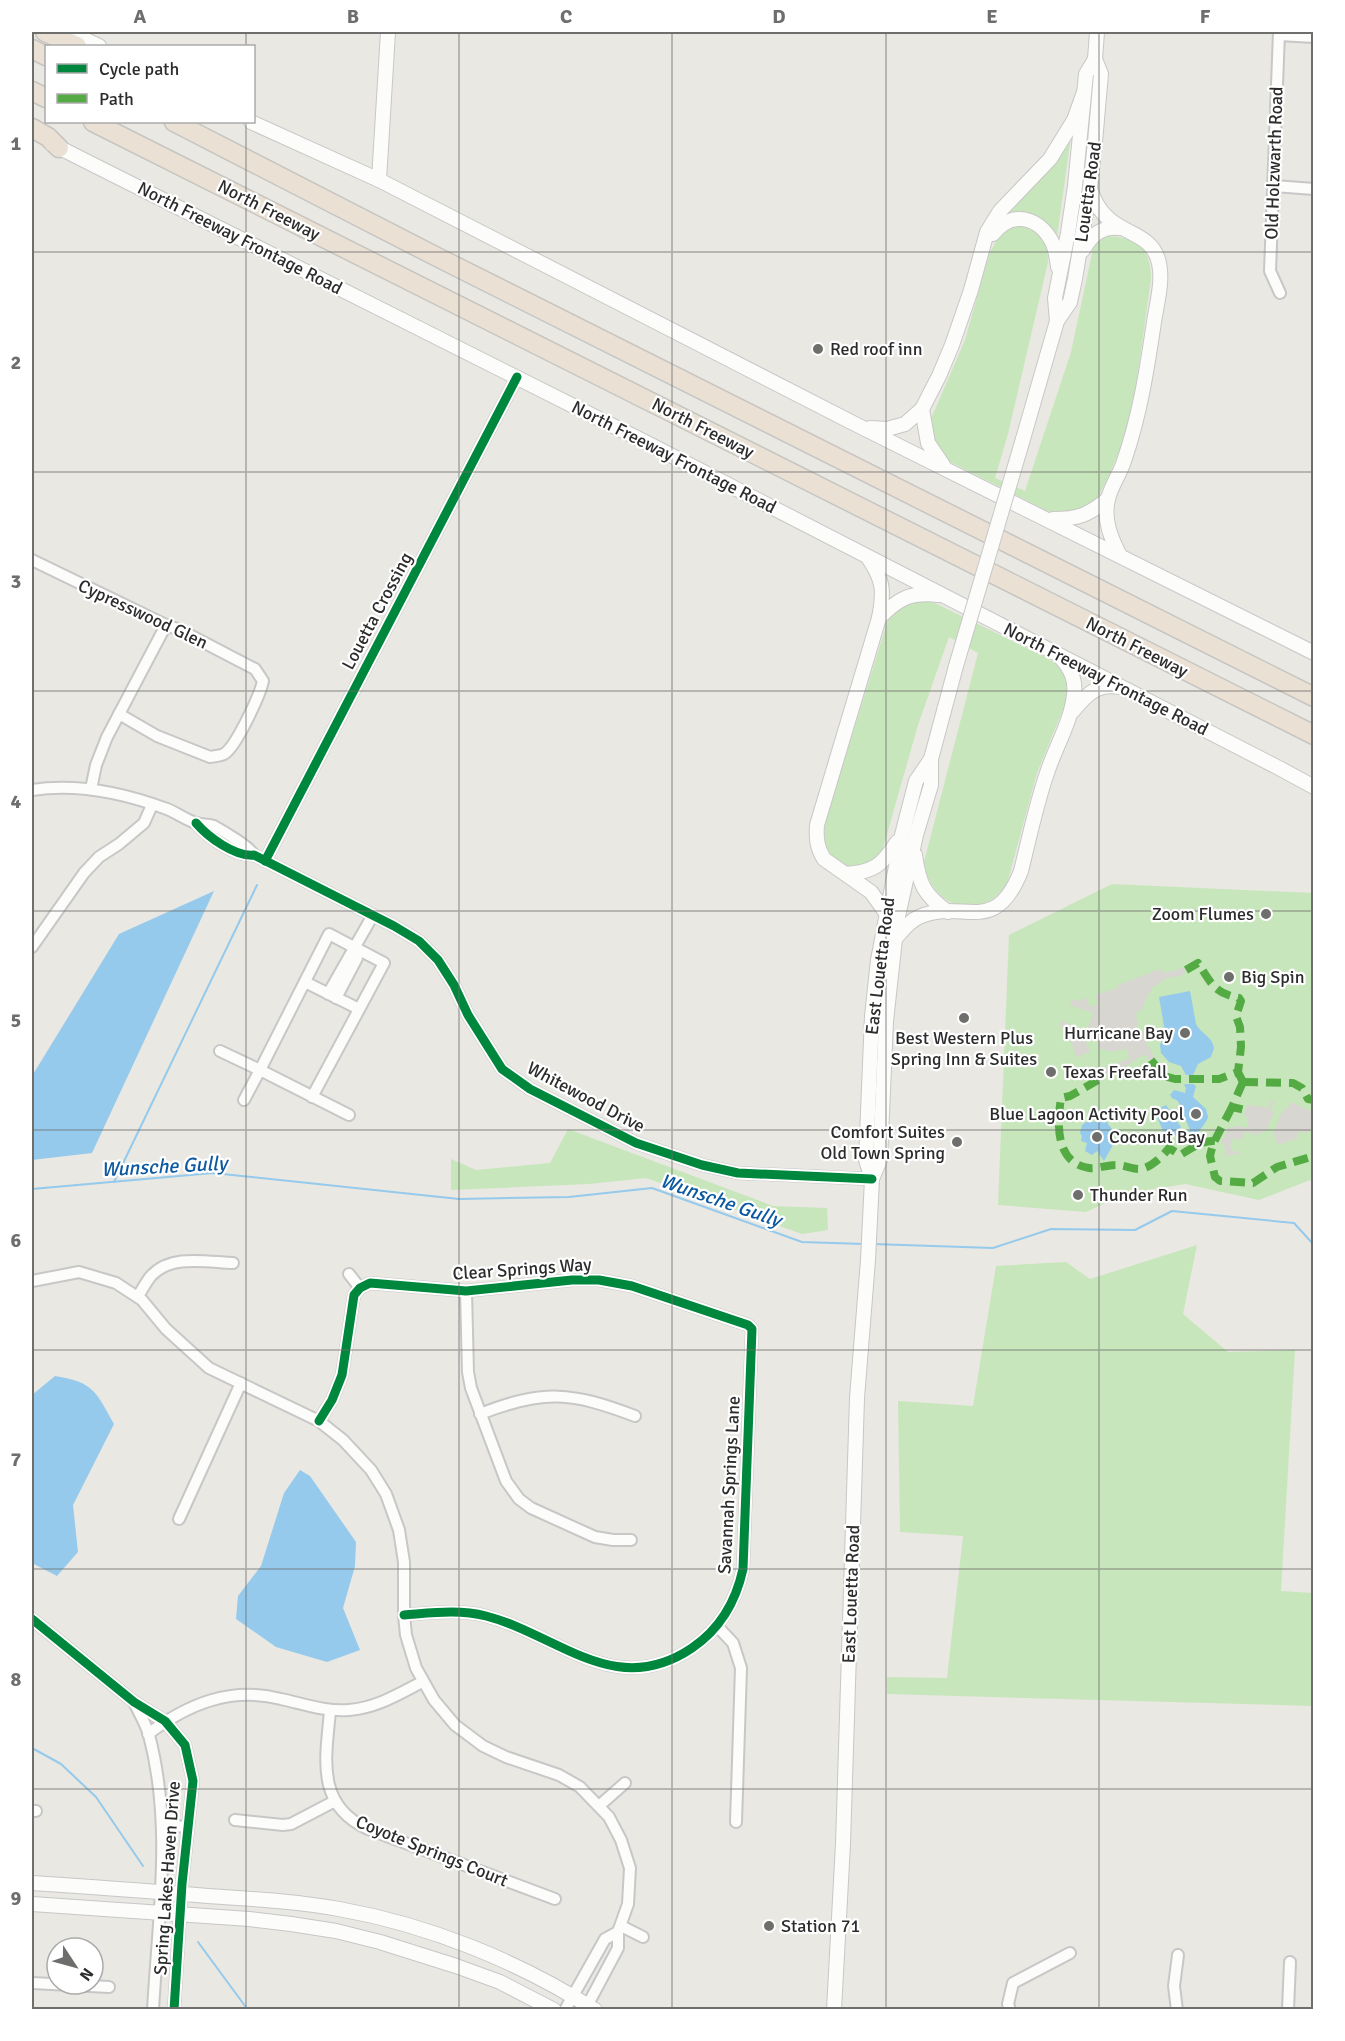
<svg xmlns="http://www.w3.org/2000/svg" width="1345" height="2041" font-family="Signika,sans-serif">
  <rect width="100%" height="100%" fill="#eae8e2"/>
  <!-- green -->
  <g fill="#c7e6bb">
    <path d="M1071 136 1057 237C1033 209 1033 221 1001 215Z"/>
    <path d="M1019 225C1041 228 1048 242 1048 262L1008 434 995 478 1025 491 1071 352 1093 249C1096 244 1097 241 1102 238 1112 233 1135 239 1142 248 1149 256 1151 268 1151 279L1134 401 1121 447 1107 480 1093 506 1058 515 1045 510 950 462 937 450 930 421 965 340 989 255 998 236 1008 229Z"/>
    <path d="M922 599 937 604 1049 659C1065 670 1069 683 1066 702L1037 773 1007 884C1001 891 995 899 986 903 955 916 927 891 924 862L978 653 949 637 918 725 883 848C860 885 815 863 826 819L887 623C896 607 905 603 922 599Z"/>
    <path d="M1112 884 1313 893V1179L1259 1200 1185 1184 1124 1194 1086 1212 998 1205 1009 935Z"/>
    <path d="M568 1129 773 1206 827 1208 828 1230 802 1234 646 1178 589 1184 451 1190V1159L476 1170 550 1163Z"/>
    <path d="M1197 1245 1183 1314 1228 1352 1295 1350 1281 1591 1313 1593V1706L887 1694V1677L947 1678 963 1536 900 1532 898 1401 973 1406 996 1266 1066 1262 1090 1279Z"/>
  </g>
  <!-- plaza -->
  <g fill="#d8d6d0">
    <path d="M1182 968H1185L1186 971 1181 976 1167 978 1152 988 1145 1001 1143 1010H1139L1136 1015 1138 1028 1144 1033 1147 1044 1155 1058 1149 1061 1146 1055 1139 1057 1120 1070 1102 1076 1100 1081 1097 1079V1075L1091 1070 1109 1067 1111 1064H1116L1129 1058 1127 1049 1109 1052 1108 1050 1099 1049 1098 1041 1093 1039 1086 1042 1090 1051 1077 1058 1066 1030 1059 1026 1062 1020 1085 1034 1094 1013 1070 1005 1072 999 1077 1001 1086 998 1090 1007 1098 1004 1095 995 1118 988V985L1160 969 1165 973Z"/>
    <path d="M1271 1100 1275 1101 1271 1110 1274 1112 1266 1131 1255 1135 1246 1131 1241 1141 1236 1138 1232 1140 1230 1146 1231 1147V1150L1241 1154 1224 1156 1227 1150 1223 1148 1225 1145 1221 1143 1228 1128 1238 1126 1248 1128V1121L1244 1114 1246 1107 1252 1105 1269 1108Z"/>
    <path d="M1291 1102 1313 1112V1130L1306 1133 1300 1132 1297 1134 1298 1138 1278 1145 1273 1133 1284 1108 1287 1110Z"/>
  </g>
  <!-- water -->
  <g fill="#95caec">
    <path d="M214 891 92 1153 32 1160V1076L119 934Z"/>
    <path d="M1190 991 1196 1024C1201 1034 1212 1036 1214 1048L1211 1057 1198 1064 1193 1075H1186L1181 1066 1169 1062 1161 1053 1160 1045 1165 1032 1159 997Z"/>
    <path d="M1186 1084H1193L1196 1086 1193 1097 1206 1109 1208 1117C1206 1125 1190 1142 1183 1145L1180 1142 1190 1130 1178 1101 1172 1098 1170 1095 1174 1090 1185 1093 1186 1088 1184 1085Z"/>
    <path d="M1166 1105 1181 1127C1178 1135 1173 1139 1165 1136L1158 1119V1109Z"/>
    <path d="M1103 1116H1106L1108 1124 1112 1129V1139L1115 1141 1104 1161 1097 1151 1092 1155 1085 1151 1087 1143 1081 1141 1082 1136 1080 1133 1082 1125 1086 1122H1094Z"/>
    <path d="M55 1376C94 1382 96 1392 114 1424L73 1505 78 1552 57 1576 32 1563V1395Z"/>
    <path d="M300 1470 310 1476 356 1542 355 1566 343 1608 360 1650 327 1662 276 1647 236 1619 238 1596 261 1566 284 1493Z"/>
  </g>
  <g fill="none" stroke-linecap="round" stroke-linejoin="round">
    <!-- stream -->
    <g stroke="#95caec" stroke-width="2">
      <path d="M114 1182 257 885"/>
      <path d="M32 1189 213 1173 459 1199 569 1197 652 1188 802 1242 864 1244"/>
      <path d="M873 1244 993 1248 1051 1229 1135 1230 1172 1211 1294 1223 1314 1245"/>
      <path d="M32 1748 61 1764 96 1797 143 1866"/>
      <path d="M198 1942 248 2010"/>
    </g>
    <!-- street casing -->
    <g stroke="#c8c7c7" stroke-width="14">
      <g id="street">
        <path d="M1279 32 1270 271 1280 293"/>
        <path d="M1279 35 1314 37"/>
        <path d="M1274 186 1314 189"/>
        <path d="M32 560 166 625 180 630 255 669 263 681C260 695 236 747 224 754 220 756 215 756 210 757L157 736 119 714"/>
        <path d="M91 789 96 765 107 737 166 625"/>
        <path d="M32 790C77 783 124 793 167 809 177 813 186 820 196 823 202 825 208 824 214 826 223 831 250 847 254 855"/>
        <path d="M196 823C208 837 235 857 254 855L394 926 419 941 438 960 454 985 468 1015 502 1069 530 1089 636 1143 702 1165 738 1173 872 1179"/>
        <path d="M265 861 517 377"/>
        <path d="M32 947 84 873 99 857 119 844 144 823 152 805"/>
        <path d="M305 982 359 1009"/>
        <path d="M328 994 373 915"/>
        <path d="M336 998 357 958 355 948"/>
        <path d="M220 1051 260 1070 244 1100"/>
        <path d="M312 1097 384 963 329 934 260 1070 349 1115"/>
        <path d="M349 1274 360 1288"/>
        <path d="M32 1281 79 1272 116 1283 142 1300 166 1329 209 1368 319 1421 343 1440 371 1470 386 1494 399 1530 404 1562V1615L406 1635 416 1668 434 1700 455 1725 483 1746 506 1757 559 1775 580 1787 609 1817 621 1840 630 1868 628 1904 618 1932V1948L585 2010"/>
        <path d="M466 1291 468 1372 471 1388 506 1481 519 1499 531 1508 595 1537 613 1540H631"/>
        <path d="M138 1296C142 1290 146 1282 151 1276 171 1254 206 1262 233 1263"/>
        <path d="M480 1414C544 1389 572 1392 635 1416"/>
        <path d="M319 1421 332 1400 342 1375 354 1295 360 1288 370 1283 466 1291 572 1280H599L632 1286 748 1325 752 1329 743 1569C736 1601 720 1629 692 1648 615 1700 559 1635 486 1616 459 1609 431 1613 404 1615"/>
        <path d="M179 1519 241 1383"/>
        <path d="M32 1619 134 1702 165 1721 185 1745 193 1781 182 1884 174 2010"/>
        <path d="M717 1626 733 1643 741 1668 736 1822"/>
        <path d="M134 1702C139 1713 146 1724 149 1735 173 1825 158 1918 153 2010"/>
        <path d="M330 1711C326 1757 315 1805 368 1829L555 1899"/>
        <path d="M148 1734C188 1704 231 1686 281 1699 304 1704 326 1712 349 1710 376 1708 399 1694 422 1682"/>
        <path d="M600 1805 625 1783"/>
        <path d="M32 1811H36"/>
        <path d="M235 1820 283 1825 291 1824 335 1801"/>
        <path d="M162 1825 188 1827"/>
        <path d="M621 1926 643 1937"/>
        <path d="M32 1983 109 1987"/>
        <path d="M565 2010 605 1939 618 1932"/>
        <path d="M1010 2010 1008 2004 1013 1983 1070 1953"/>
        <path d="M1177 2010 1174 1986 1178 1955"/>
        <path d="M1288 2010 1290 1962"/>
      </g>
    </g>
    <!-- secondary casing -->
    <g stroke="#c8c7c7" stroke-width="16">
      <g id="secondary">
        <path d="M69 32 99 46"/>
        <path d="M251 122 379 180 857 425 1314 653"/>
        <path d="M52 144 647 443 1279 768 1314 787"/>
        <path d="M379 180 388 32"/>
        <path d="M1090 189C1095 201 1099 211 1109 219 1127 235 1153 235 1159 263 1163 281 1157 303 1154 322 1147 369 1140 415 1124 461 1120 474 1111 486 1108 499 1103 520 1111 538 1120 556"/>
        <path d="M993 234C1012 209 1040 217 1053 244 1056 251 1057 260 1058 267"/>
        <path d="M1083 250C1092 234 1102 226 1121 228"/>
        <path d="M1057 321 1055 298 1068 233 1075 186 1086 74 1095 59"/>
        <path d="M922 409 928 443 943 465"/>
        <path d="M870 428 887 429 905 424 922 409 939 376 952 345 971 290 987 232 1000 211 1050 159 1074 120 1084 92"/>
        <path d="M1023 439 1057 321 1070 302 1075 279 1090 188 1095 142 1101 74 1095 59 1097 32"/>
        <path d="M1053 519C1079 519 1088 515 1108 499"/>
        <path d="M869 559C884 581 884 592 879 618L817 825C816 838 817 848 824 859L871 892 886 913"/>
        <path d="M879 618C899 598 910 592 938 595"/>
        <path d="M1073 711C1086 695 1097 683 1119 687"/>
        <path d="M915 855C919 884 924 895 948 912"/>
        <path d="M846 874C874 872 882 865 897 842"/>
        <path d="M895 939C902 931 909 921 919 917 962 897 994 939 1021 871 1029 839 1036 805 1047 773 1055 748 1071 722 1074 695 1076 680 1071 669 1061 658"/>
        <path d="M872 1179 866 1160 872 1016 878 960 902 835 916 781 931 759"/>
        <path d="M32 1883C90 1887 149 1891 208 1896 252 1899 295 1901 339 1909 429 1925 518 1961 595 2010"/>
        <path d="M32 1904 249 1919 291 1924 336 1931 380 1942 456 1966 500 1982 554 2010"/>
        <path d="M834 2010 843 1844 857 1398 868 1260 872 1179 880 1160 886 1021 897 921 916 835 931 785V759L956 666"/>
      </g>
    </g>
    <!-- highway casing -->
    <g stroke="#c6c5c2" stroke-width="21">
      <g id="highway">
        <path d="M45 32 77 46"/>
        <path d="M32 49 46 56"/>
        <path d="M32 91 46 98"/>
        <path d="M93 122 1314 735"/>
        <path d="M174 122 441 259 1314 697"/>
        <path d="M32 128 48 137 59 148"/>
      </g>
    </g>
    <!-- street -->
    <use href="#street" stroke="#fcfcfb" stroke-width="10"/>
    <!-- secondary -->
    <use href="#secondary" stroke="#fcfcfb" stroke-width="14"/>
    <!-- highway -->
    <use href="#highway" stroke="#eae1d4" stroke-width="18"/>
    <!-- secondary-bridge casing -->
    <g stroke="#c8c7c7" stroke-width="16" stroke-linecap="butt">
      <path id="secondary-bridge" d="M956 666 1023 439"/>
    </g>
    <!-- secondary-bridge -->
    <use href="#secondary-bridge" stroke="#fcfcfb" stroke-width="14"/>
    <!-- quiet -->
    <g stroke="#54ab44" stroke-width="8" stroke-dasharray="15 8" stroke-linecap="butt">
      <path d="M1186 970 1198 963C1211 983 1214 993 1239 998L1241 1001 1236 1016 1240 1027 1241 1047 1238 1072"/>
      <path d="M1151 1060 1164 1076 1175 1079H1219L1238 1072 1243 1082"/>
      <path d="M1098 1080 1070 1096 1061 1098C1057 1123 1055 1163 1089 1168 1097 1169 1107 1165 1116 1165 1124 1165 1132 1169 1139 1169 1150 1169 1163 1156 1169 1148L1180 1155C1191 1149 1202 1140 1215 1141"/>
      <path d="M1243 1082 1293 1083 1302 1088 1308 1099 1314 1100"/>
      <path d="M1243 1082 1232 1107 1245 1110"/>
      <path d="M1232 1107 1213 1144 1210 1156 1215 1177 1220 1181 1253 1183 1277 1167 1314 1156"/>
    </g>
    <!-- cycleway casing -->
    <g stroke="#fff" stroke-width="13">
      <g id="cycleway">
        <path d="M196 823C208 837 235 857 254 855L394 926 419 941 438 960 454 985 468 1015 502 1069 530 1089 636 1143 702 1165 738 1173 872 1179"/>
        <path d="M265 861 517 377"/>
        <path d="M319 1421 332 1400 342 1375 354 1295 360 1288 370 1283 466 1291 572 1280H599L632 1286 748 1325 752 1329 743 1569C736 1601 720 1629 692 1648 615 1700 559 1635 486 1616 459 1609 431 1613 404 1615"/>
        <path d="M32 1619 134 1702 165 1721 185 1745 193 1781 182 1884 174 2010"/>
      </g>
    </g>
    <!-- cycleway -->
    <use href="#cycleway" stroke="#00873e" stroke-width="9"/>
  </g>
  <!-- grid -->
  <path fill="none" stroke="#6e6e6c" stroke-width="1.5" stroke-opacity="0.55" d="M246 32V46M459 32V2010M672 32V2010M886 32V2010M1099 32V2010M246 122V2010M32 252H1314M32 472H1314M32 691H1314M32 911H1314M32 1130H1314M32 1350H1314M32 1569H1314M32 1789H1314"/>
  <!-- markers -->
  <g fill="#6e6e6c" stroke="#fff" stroke-width="2">
    <circle cx="818" cy="349" r="6"/>
    <circle cx="1266" cy="914" r="6"/>
    <circle cx="1229" cy="977" r="6"/>
    <circle cx="964" cy="1018" r="6"/>
    <circle cx="1185" cy="1033" r="6"/>
    <circle cx="1051" cy="1072" r="6"/>
    <circle cx="1196" cy="1114" r="6"/>
    <circle cx="1097" cy="1137" r="6"/>
    <circle cx="957" cy="1142" r="6"/>
    <circle cx="1078" cy="1195" r="6"/>
    <circle cx="769" cy="1926" r="6"/>
  </g>
  <g text-anchor="middle" stroke-width="4.5" stroke-linejoin="round" paint-order="stroke">
    <!-- street labels -->
    <g font-size="18" fill="#2c2c2c" stroke="#fff">
      <text transform="translate(1274 163) rotate(-88)" y="6">Old Holzwarth Road</text>
      <text transform="translate(1088 192) rotate(-82)" y="6">Louetta Road</text>
      <text transform="translate(269 210) rotate(27)" y="6">North Freeway</text>
      <text transform="translate(240 238) rotate(27)" y="6">North Freeway Frontage Road</text>
      <text transform="translate(703 428) rotate(27)" y="6">North Freeway</text>
      <text transform="translate(674 457) rotate(27)" y="6">North Freeway Frontage Road</text>
      <text transform="translate(377 611) rotate(-62)" y="6">Louetta Crossing</text>
      <text transform="translate(143 614) rotate(25)" y="6">Cypresswood Glen</text>
      <text transform="translate(1137 647) rotate(27)" y="6">North Freeway</text>
      <text transform="translate(1106 679) rotate(27)" y="6">North Freeway Frontage Road</text>
      <text transform="translate(880 966) rotate(-83)" y="6">East Louetta Road</text>
      <text transform="translate(586 1097) rotate(28)" y="6">Whitewood Drive</text>
      <text transform="translate(522 1269) rotate(-4)" y="6">Clear Springs Way</text>
      <text transform="translate(729 1485) rotate(-87)" y="6">Savannah Springs Lane</text>
      <text transform="translate(851 1594) rotate(-88)" y="6">East Louetta Road</text>
      <text transform="translate(432 1851) rotate(22)" y="6">Coyote Springs Court</text>
      <text transform="translate(167 1878) rotate(-86)" y="6">Spring Lakes Haven Drive</text>
    </g>
    <!-- poi labels -->
    <g font-size="18" fill="#2c2c2c" stroke="#fff" text-anchor="start">
      <text x="830" y="355">Red roof inn</text>
      <text x="1254" y="920" text-anchor="end">Zoom Flumes</text>
      <text x="1241" y="983">Big Spin</text>
      <text x="1173" y="1039" text-anchor="end">Hurricane Bay</text>
      <text x="964" y="1044" text-anchor="middle">Best Western Plus<tspan x="964" dy="21">Spring Inn &amp; Suites</tspan></text>
      <text x="1063" y="1078">Texas Freefall</text>
      <text x="1184" y="1120" text-anchor="end">Blue Lagoon Activity Pool</text>
      <text x="945" y="1138" text-anchor="end">Comfort Suites<tspan x="945" dy="21">Old Town Spring</tspan></text>
      <text x="1109" y="1143">Coconut Bay</text>
      <text x="1090" y="1201">Thunder Run</text>
      <text x="781" y="1932">Station 71</text>
    </g>
    <!-- water labels -->
    <g font-size="20" font-style="italic" fill="#0c59a1" stroke="#fff">
      <text transform="translate(164 1166) rotate(-3)" y="7">Wunsche Gully</text>
      <text transform="translate(721 1200) rotate(19)" y="7">Wunsche Gully</text>
    </g>
  </g>
  <!-- border -->
  <rect width="1345" height="2041" fill="none" stroke="#ffffff" stroke-width="66"/>
  <!-- legend -->
  <rect x="45" y="45" width="210" height="78" fill="#ffffff" stroke="#ababab" stroke-width="1.5"/>
  <rect x="57" y="64" width="30" height="9" fill="#00873e" stroke="#ababab" stroke-width="1.5"/>
  <text x="99" y="75" font-size="18" fill="#2c2c2c">Cycle path</text>
  <rect x="57" y="94" width="30" height="9" fill="#54ab44" stroke="#ababab" stroke-width="1.5"/>
  <text x="99" y="105" font-size="18" fill="#2c2c2c">Path</text>
  <!-- north arrow -->
  <g transform="translate(75 1966) rotate(126)"><circle r="28" fill="#ffffff" stroke="#ababab" stroke-width="1.5"/>
  <path d="M0-4.5L10 22L0 15L-10 22Z" fill="#6e6e6c"/>
  <text y="-9" font-size="16" font-weight="bold" text-anchor="middle" fill="#2c2c2c">N</text>
  </g>
  <rect x="33" y="33" width="1279" height="1975" fill="none" stroke="#6e6e6c" stroke-width="2"/>
  <g font-size="20" text-anchor="middle" font-weight="bold" fill="#6e6e6c">
    <text x="140" y="23">A</text>
    <text x="353" y="23">B</text>
    <text x="566" y="23">C</text>
    <text x="779" y="23">D</text>
    <text x="992" y="23">E</text>
    <text x="1205" y="23">F</text>
    <text x="16" y="150">1</text>
    <text x="16" y="369">2</text>
    <text x="16" y="588">3</text>
    <text x="16" y="808">4</text>
    <text x="16" y="1027">5</text>
    <text x="16" y="1247">6</text>
    <text x="16" y="1466">7</text>
    <text x="16" y="1686">8</text>
    <text x="16" y="1905">9</text>
  </g>
</svg>
